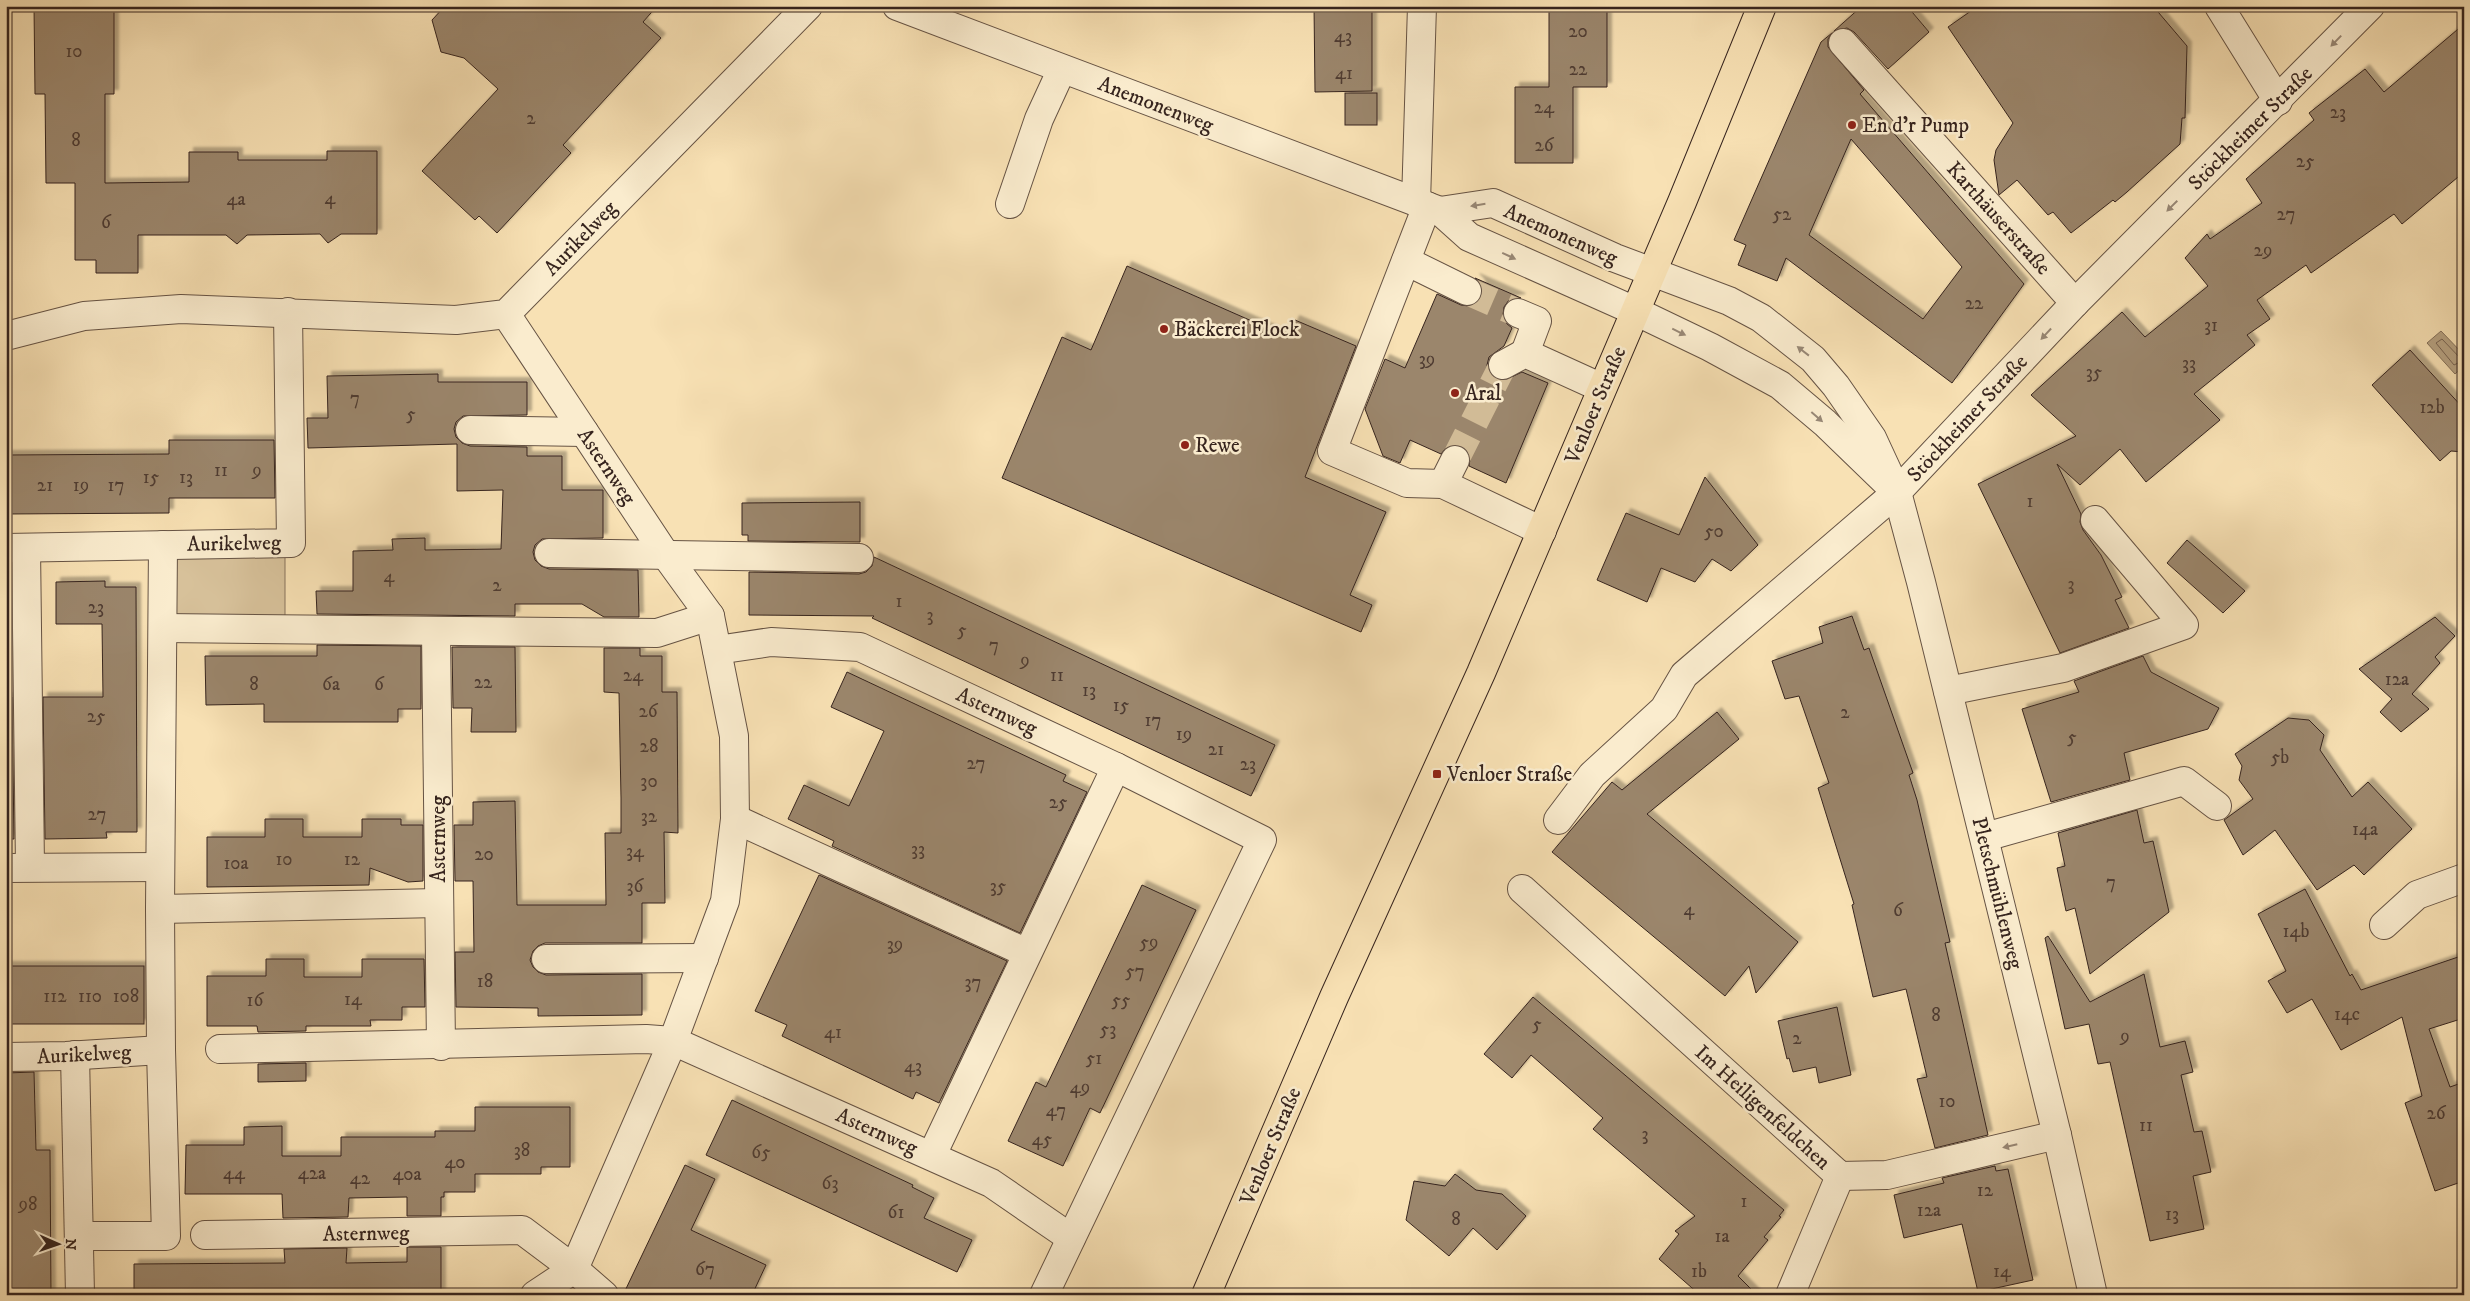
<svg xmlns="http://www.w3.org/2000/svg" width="2470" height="1301" font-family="'IM FELL DW Pica',serif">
  <defs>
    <filter id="shadow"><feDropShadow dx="4.5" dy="-4.5" stdDeviation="1" flood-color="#0004"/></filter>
  </defs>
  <rect width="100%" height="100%" fill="#f8e1b4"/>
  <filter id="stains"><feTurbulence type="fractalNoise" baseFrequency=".004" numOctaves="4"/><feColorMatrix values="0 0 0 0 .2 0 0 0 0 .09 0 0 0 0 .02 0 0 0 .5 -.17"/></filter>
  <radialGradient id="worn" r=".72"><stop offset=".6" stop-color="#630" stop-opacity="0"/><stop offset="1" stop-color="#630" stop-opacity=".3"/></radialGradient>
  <!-- green -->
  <path fill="#d7c19a" stroke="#86725c" d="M285 552V623L172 624V553Z"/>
  <!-- water -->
  <path fill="#b6a181" stroke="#836f59" d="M2441 331 2464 355V366L2455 374 2427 343Z"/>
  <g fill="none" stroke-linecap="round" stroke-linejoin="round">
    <!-- shore -->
    <path stroke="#766250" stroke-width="1" d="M2464 358 2462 360 2442 339 2436 343 2454 365 2462 361 2464 362"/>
  </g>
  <!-- building -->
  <g fill="#9b866c" stroke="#36241e" fill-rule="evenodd" filter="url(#shadow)">
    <path d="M34 6H114V94H105V183L189 182V152H238V160H327V151H377V234H341L328 243 320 234 247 235 237 244 226 235H138V273H96V260H75V183H46L45 94H35Z"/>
    <path d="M445 6H657L643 22 661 38 563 145 571 153 497 233 479 216 475 220 422 171 498 89 464 58 441 52 432 20Z"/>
    <path d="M1314 6H1372V91L1315 92Z"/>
    <path d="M1549 6H1607V87H1573V163H1515V87H1549Z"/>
    <path d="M1862 6H1907L1929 32 1888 69 1854 32 1847 28 1834 31Z"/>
    <path d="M1978 6H2153L2187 46 2185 118H2182L2180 144 2127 192 2115 202 2113 200 2071 233 2053 212 2048 215 2017 180 1999 195 1994 160 1996 150 2013 123 1948 27Z"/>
    <path d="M2464 24V172L2402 224 2394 214 2311 273 2306 265 2257 300 2270 319 2247 335 2255 345 2194 394 2220 420 2146 482 2120 449 2080 485 2057 464 2081 514 2080 522 2083 530 2101 555 2122 597 2115 600 2129 628 2060 653 1978 484 2076 436 2031 395 2122 312 2145 337 2208 286 2185 258 2207 234 2210 239 2262 203 2246 179 2314 120 2309 113 2365 69 2384 92Z"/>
    <path d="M1832 33 1828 39V47L1864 90 1860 94 2024 284 1952 383 1786 258 1777 281 1738 265 1746 245 1734 240 1821 42ZM1851 139 1962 267 1923 319 1809 235Z"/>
    <rect x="1345" y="93" width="32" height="32"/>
    <path d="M1127 266 1288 337 1295 320 1356 346 1305 477 1386 512 1350 595 1372 605 1361 632 1002 478 1062 337 1091 350Z"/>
    <path d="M1475 278 1521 298 1509 300 1504 307 1503 315 1506 323 1512 328 1504 346 1489 357 1487 365 1490 373 1495 379 1503 381 1522 372 1548 383 1506 483 1469 466 1470 459 1468 452 1462 446 1455 444 1447 447 1441 454 1410 440 1400 463 1383 456 1365 409 1385 359 1405 368 1437 294 1461 305 1469 306 1475 304 1481 298 1483 290 1480 283Z"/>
    <path d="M2410 350 2464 409V452L2451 451 2440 461 2372 385Z"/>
    <path d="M438 374V382H527V415L463 416 456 422 454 429 456 437 462 443 470 446 527 447V456H562V490H603V538L542 539 535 545 533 552 535 560 541 566 549 569 638 570 639 617H604L582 604H515V616L317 614 316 591H353V551L393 550 392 539 425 538V550L501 549 503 490 457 491V444L308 448 307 418H328L327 376Z"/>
    <path d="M169 440H274L275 498H169V513L6 514V455L169 454Z"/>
    <path d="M1705 477 1758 545 1731 571 1712 559 1695 582 1661 568 1647 602 1597 580 1626 513 1679 535Z"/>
    <path d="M860 502V542L748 541V535H742V503Z"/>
    <path d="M2187 540 2245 591 2223 613 2167 563Z"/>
    <path d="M874 557 1275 745 1251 796 872 618 874 616 749 615V572L859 574 866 572 872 566Z"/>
    <path d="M105 581V587H136L137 832H106L107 838 45 839 43 697H103L102 624H56V582Z"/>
    <path d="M1852 616 1864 650 1869 648 1913 773 1909 775 1917 800 1950 942 1945 943 1988 1135 1935 1148 1917 1079 1927 1077 1906 989 1873 997 1852 905 1854 904 1818 788 1829 783 1799 696 1785 699 1772 661 1823 643 1819 627Z"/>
    <path d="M2435 617 2455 636 2435 657 2440 663 2412 694 2429 709 2401 732 2380 712 2392 699 2359 669Z"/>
    <path d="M317 645 421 646V709H398V722H264V704L206 705 205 656H317Z"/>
    <path d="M452 647H515L516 732H471L472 708H453Z"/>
    <path d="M604 648H640V656H662V692H677L678 833 664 832 665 903H642V943H545L538 946 533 951 530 960 533 967 538 972 546 975 642 974V1015L538 1016V1008L456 1007 455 952H474L473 881H455L454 825H473V802L515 801 517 905H606L605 833H621V798L619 693 604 692Z"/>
    <path d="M2143 656 2151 672 2219 708 2208 729 2124 753 2130 780 2051 802 2022 709 2079 692 2074 681Z"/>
    <path d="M847 672 1066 775 1063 781 1087 792 1020 933 832 846 834 841 788 819 804 785 849 806 884 731 831 707Z"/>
    <path d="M6 697H12L14 839H6Z"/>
    <path d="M1717 712 1739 739 1647 814 1798 942 1756 993 1749 966 1725 996 1552 852 1612 782 1622 790Z"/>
    <path d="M2288 718 2309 720 2324 735 2320 750 2352 797 2368 782 2412 829 2364 875 2354 865 2317 890 2275 830 2243 855 2224 820 2253 799 2239 780 2242 766 2235 754Z"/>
    <path d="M2137 810 2144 843 2153 841 2169 912 2090 974 2075 908 2066 911 2057 868 2065 866 2058 833Z"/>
    <path d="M265 819H303V837H362V819H401V825H423V881L408 882 370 868 369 885 207 887V837H265Z"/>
    <path d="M819 875 1007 961 939 1103 916 1092 913 1099 782 1036 787 1025 755 1011Z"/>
    <path d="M1142 885 1196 910 1100 1113 1090 1108 1063 1166 1008 1141 1036 1082 1046 1087Z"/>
    <path d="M2305 889 2350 976 2352 974 2361 990 2464 955V1018L2429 1029 2450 1087 2464 1082V1181L2435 1191 2405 1103 2422 1096 2402 1017 2341 1050 2312 999 2287 1013 2268 981 2286 971 2258 914Z"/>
    <path d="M2048 936 2090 1002 2144 974 2160 1047 2185 1041 2193 1072 2181 1075 2194 1132 2202 1131 2211 1172 2193 1176 2204 1229 2150 1241 2110 1062 2098 1064 2089 1024 2065 1029 2045 938Z"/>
    <path d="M266 959H304V977H362V959H424L425 1007H402V1020H370L371 1026H306V1031L258 1032 257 1026H207V976H266Z"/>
    <rect x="6" y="966" width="138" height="58"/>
    <path d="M1533 997 1784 1210 1779 1216 1781 1217 1764 1237 1768 1240 1738 1276 1757 1295H1700L1659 1259 1679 1234 1675 1231 1695 1216 1593 1129 1603 1118 1531 1055 1512 1078 1484 1054Z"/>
    <path d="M1837 1007 1851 1075 1819 1083 1816 1067 1793 1072 1789 1058 1787 1059 1778 1021Z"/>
    <path d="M306 1063V1081L258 1082V1064Z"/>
    <path d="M34 1072 36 1150H50L51 1295H6V1073Z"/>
    <path d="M732 1100 913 1185 912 1187 934 1198 924 1218 972 1240 957 1272 706 1155Z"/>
    <path d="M475 1107H570V1167H541V1174H475V1192H444V1197H441V1216H407V1197L349 1198 348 1217 283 1218 282 1194H185L186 1145H244V1127L282 1126V1156H341V1137H435V1131H475Z"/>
    <path d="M685 1165 715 1179 691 1230 766 1265 752 1295H623Z"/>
    <path d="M1995 1166 1996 1171 2008 1169 2033 1280 1978 1292 1962 1224 1904 1238 1894 1195 1944 1183 1942 1178Z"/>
    <path d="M1455 1174 1476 1190 1502 1194 1526 1216 1497 1250 1473 1228 1449 1256 1406 1220 1414 1181 1445 1186Z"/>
    <path d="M407 1247H441V1295H134V1264L285 1263 284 1249 347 1248 346 1263 407 1262Z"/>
  </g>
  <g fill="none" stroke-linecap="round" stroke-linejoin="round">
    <!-- minor-tunnel -->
    <g stroke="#d1bb96" stroke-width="28" stroke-dasharray="28 14" stroke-linecap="butt">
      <path d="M1467 291 1518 313"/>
      <path d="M1455 460 1503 365"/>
    </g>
    <!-- minor casing -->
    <g stroke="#665344" stroke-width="30">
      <g id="minor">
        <path d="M897 6 1440 211 1469 237 1635 311 1710 347 1780 385 1825 423 1886 482"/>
        <path d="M2219 6 2278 101"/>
        <path d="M1843 43 2075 303"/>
        <path d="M1416 202 1422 6"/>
        <path d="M1010 204 1039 119 1062 69"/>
        <path d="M1427 206 1332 451 1407 483 1443 484 1542 531"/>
        <path d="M1440 211 1493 203 1615 258 1729 301 1761 318 1813 359 1836 386 1872 438 1897 492 1921 582 2057 1135 2093 1295"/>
        <path d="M1406 261 1467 291"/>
        <path d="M1518 313 1537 321 1525 353"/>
        <path d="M506 314 665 554 710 616 734 736 735 819 725 901 673 1041 574 1269 535 1295"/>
        <path d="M6 336 84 316 181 309 456 320 506 314 808 6"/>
        <path d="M1503 365 1525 353 1602 388"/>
        <path d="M470 430 584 432"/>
        <path d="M1443 484 1455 460"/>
        <path d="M6 548 291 543 288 312"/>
        <path d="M26 548 30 867"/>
        <path d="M549 553 859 558"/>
        <path d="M163 628 657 633 710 616"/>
        <path d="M436 632 441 1046"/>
        <path d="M717 650 771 642 860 647 1116 767 1262 840 1044 1295"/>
        <path d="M1948 691 2063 668 2184 625 2095 520"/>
        <path d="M735 819 1027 953"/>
        <path d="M1558 820 1592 775 1664 709 1684 675 1897 492 2075 303 2370 6"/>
        <path d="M1985 837 2184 781 2217 806"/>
        <path d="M6 868 160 867"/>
        <path d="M1522 889 1840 1176 1887 1175 2057 1135"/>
        <path d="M160 909 438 903"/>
        <path d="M2384 925 2417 895 2464 878"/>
        <path d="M546 959 704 958"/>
        <path d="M220 1049 646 1039 673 1041 991 1183 1071 1238"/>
        <path d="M75 1055 80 1295"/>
        <path d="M6 1057 66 1056 161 1050"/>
        <path d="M932 1155 1116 767"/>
        <path d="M205 1235 522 1230 574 1269 604 1295"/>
        <path d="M79 1236H166L161 1050 160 909 163 545"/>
        <path d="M1790 1295 1840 1176"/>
      </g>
    </g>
    <!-- major casing -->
    <g stroke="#36241e" stroke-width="30">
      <path id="major" d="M1206 1295 1334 997 1481 673 1682 202 1762 6"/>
    </g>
    <!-- minor -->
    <use href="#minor" stroke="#faecce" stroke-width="28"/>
    <!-- major -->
    <use href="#major" stroke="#f8e1b4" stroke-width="28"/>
  </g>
  <!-- one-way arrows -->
  <defs><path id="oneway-solid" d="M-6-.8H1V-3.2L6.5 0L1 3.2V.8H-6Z" transform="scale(1.25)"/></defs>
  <g fill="#988876">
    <use href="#oneway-solid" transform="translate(2336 41) rotate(134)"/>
    <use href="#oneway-solid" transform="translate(1478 205) rotate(171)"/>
    <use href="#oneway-solid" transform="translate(2172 206) rotate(135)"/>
    <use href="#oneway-solid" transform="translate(1509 256) rotate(25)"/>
    <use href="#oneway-solid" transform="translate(1679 332) rotate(26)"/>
    <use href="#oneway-solid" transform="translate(2046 334) rotate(133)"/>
    <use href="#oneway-solid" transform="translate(1803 351) rotate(-142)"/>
    <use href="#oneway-solid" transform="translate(1817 417) rotate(41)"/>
    <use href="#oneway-solid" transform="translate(2010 1146) rotate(167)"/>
  </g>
  <!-- markers -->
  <g fill="#8f2418" stroke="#faecce" stroke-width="2">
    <circle cx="1852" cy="125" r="5"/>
    <circle cx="1164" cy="329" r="5"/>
    <circle cx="1455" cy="393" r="5"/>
    <circle cx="1185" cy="445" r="5"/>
    <rect x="1432" y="769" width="10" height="10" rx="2.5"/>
  </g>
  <g text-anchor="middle" stroke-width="5" stroke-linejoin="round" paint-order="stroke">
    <!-- number labels -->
    <g font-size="19" fill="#4f3c32">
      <text x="1578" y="37">20</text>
      <text x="1343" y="42">43</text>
      <text x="74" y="57">10</text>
      <text x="1578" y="75">22</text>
      <text x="1344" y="79">41</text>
      <text x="1544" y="113">24</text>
      <text x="2338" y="118">23</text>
      <text x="531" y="124">2</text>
      <text x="76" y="146">8</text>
      <text x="1544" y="151">26</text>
      <text x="2305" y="167">25</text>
      <text x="330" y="204">4</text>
      <text x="236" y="205">4a</text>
      <text x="1782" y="220">52</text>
      <text x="2286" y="220">27</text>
      <text x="106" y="228">6</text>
      <text x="2263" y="256">29</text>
      <text x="1974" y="309">22</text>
      <text x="2211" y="331">31</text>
      <text x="1427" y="365">39</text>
      <text x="2189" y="369">33</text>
      <text x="2094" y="378">35</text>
      <text x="355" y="404">7</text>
      <text x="2432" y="413">12b</text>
      <text x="411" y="420">5</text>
      <text x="221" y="476">11</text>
      <text x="257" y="476">9</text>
      <text x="151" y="483">15</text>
      <text x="186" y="483">13</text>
      <text x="45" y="491">21</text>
      <text x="81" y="491">19</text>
      <text x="116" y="491">17</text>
      <text x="2030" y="507">1</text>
      <text x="1714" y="537">50</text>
      <text x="389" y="582">4</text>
      <text x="2071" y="590">3</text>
      <text x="497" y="591">2</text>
      <text x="899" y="607">1</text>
      <text x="96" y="613">23</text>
      <text x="930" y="621">3</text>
      <text x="962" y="636">5</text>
      <text x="994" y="651">7</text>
      <text x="1025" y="666">9</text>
      <text x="633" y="681">24</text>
      <text x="1057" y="681">11</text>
      <text x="2397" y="685">12a</text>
      <text x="483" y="688">22</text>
      <text x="254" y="690">8</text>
      <text x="331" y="690">6a</text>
      <text x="379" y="690">6</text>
      <text x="1089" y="696">13</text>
      <text x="1121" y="711">15</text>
      <text x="648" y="717">26</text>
      <text x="1845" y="718">2</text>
      <text x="96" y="722">25</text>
      <text x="1153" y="726">17</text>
      <text x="1184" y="740">19</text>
      <text x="2072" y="743">5</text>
      <text x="649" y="752">28</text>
      <text x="1216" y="755">21</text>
      <text x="2280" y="763">5b</text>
      <text x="976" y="769">27</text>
      <text x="1248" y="770">23</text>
      <text x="649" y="787">30</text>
      <text x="1058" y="808">25</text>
      <text x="97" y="820">27</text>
      <text x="649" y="822">32</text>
      <text x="2365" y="835">14a</text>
      <text x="918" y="855">33</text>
      <text x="635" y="857">34</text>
      <text x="484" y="860">20</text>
      <text x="284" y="865">10</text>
      <text x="352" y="865">12</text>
      <text x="236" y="869">10a</text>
      <text x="2111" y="888">7</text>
      <text x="635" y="892">36</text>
      <text x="998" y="892">35</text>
      <text x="1689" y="915">4</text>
      <text x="1898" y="916">6</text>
      <text x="2296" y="937">14b</text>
      <text x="1149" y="948">59</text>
      <text x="895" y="950">39</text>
      <text x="1135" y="977">57</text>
      <text x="485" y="987">18</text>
      <text x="973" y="988">37</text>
      <text x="55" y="1002">112</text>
      <text x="90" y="1002">110</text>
      <text x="126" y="1002">108</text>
      <text x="353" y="1005">14</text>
      <text x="255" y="1006">16</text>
      <text x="1121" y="1006">55</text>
      <text x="2347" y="1020">14c</text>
      <text x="1936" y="1021">8</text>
      <text x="1537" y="1030">5</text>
      <text x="1108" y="1035">53</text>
      <text x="833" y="1038">41</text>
      <text x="2125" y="1042">9</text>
      <text x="1797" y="1044">2</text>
      <text x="1094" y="1064">51</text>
      <text x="913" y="1072">43</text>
      <text x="1080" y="1093">49</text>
      <text x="1947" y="1107">10</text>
      <text x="1056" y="1116">47</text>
      <text x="2436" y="1119">26</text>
      <text x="2146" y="1131">11</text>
      <text x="1645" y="1140">3</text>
      <text x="1042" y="1145">45</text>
      <text x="522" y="1156">38</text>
      <text x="761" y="1158">65</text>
      <text x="455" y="1168">40</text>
      <text x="234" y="1179">44</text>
      <text x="312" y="1179">42a</text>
      <text x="407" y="1180">40a</text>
      <text x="360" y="1184">42</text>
      <text x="830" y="1189">63</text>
      <text x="1985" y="1196">12</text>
      <text x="1744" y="1207">1</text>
      <text x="28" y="1210">98</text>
      <text x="1929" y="1216">12a</text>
      <text x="896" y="1218">61</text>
      <text x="2172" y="1220">13</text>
      <text x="1456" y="1225">8</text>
      <text x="1722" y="1242">1a</text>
      <text x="705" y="1275">67</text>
      <text x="1699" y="1277">1b</text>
      <text x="2002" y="1277">14</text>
    </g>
    <!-- street labels -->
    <g font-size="21" fill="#36241e" stroke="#faecce">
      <text transform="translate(1156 104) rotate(21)" y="7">Anemonenweg</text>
      <text transform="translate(2250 128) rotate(-45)" y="7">Stöckheimer Straße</text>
      <text transform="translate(1999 218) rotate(48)" y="7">Karthäuserstraße</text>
      <text transform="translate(1561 234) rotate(24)" y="7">Anemonenweg</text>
      <text transform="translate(580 238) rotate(-46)" y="7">Aurikelweg</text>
      <text transform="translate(1595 405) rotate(-67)" y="7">Venloer Straße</text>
      <text transform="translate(1967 418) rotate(-47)" y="7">Stöckheimer Straße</text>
      <text transform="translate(607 466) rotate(56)" y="7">Asternweg</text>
      <text transform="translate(234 543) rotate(-1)" y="7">Aurikelweg</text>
      <text transform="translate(997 711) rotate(25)" y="7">Asternweg</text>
      <text transform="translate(438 839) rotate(-90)" y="7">Asternweg</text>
      <text transform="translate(1998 893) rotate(76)" y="7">Pletschmühlenweg</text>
      <text transform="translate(84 1054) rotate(-3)" y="7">Aurikelweg</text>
      <text transform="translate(1763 1107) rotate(42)" y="7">Im Heiligenfeldchen</text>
      <text transform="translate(877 1131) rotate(24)" y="7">Asternweg</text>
      <text transform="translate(1270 1146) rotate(-67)" y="7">Venloer Straße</text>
      <text transform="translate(366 1233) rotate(-1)" y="7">Asternweg</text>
    </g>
    <!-- poi labels -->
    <g font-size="21" fill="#36241e" stroke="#faecce" text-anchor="start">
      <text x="1862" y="132">En d'r Pump</text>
      <text x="1174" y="336">Bäckerei Flock</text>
      <text x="1465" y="400">Aral</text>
      <text x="1195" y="452">Rewe</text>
      <text x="1447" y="781">Venloer Straße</text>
    </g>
  </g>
  <!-- margin -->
  <rect width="2470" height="1301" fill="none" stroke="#f8e1b4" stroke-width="25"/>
  <rect x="8" y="8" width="2455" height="1286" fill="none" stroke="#36241e" stroke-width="2.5"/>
  <rect x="12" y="12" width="2445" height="1276" fill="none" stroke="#36241e"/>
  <!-- north arrow -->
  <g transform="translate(58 1244) rotate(92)" stroke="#faecce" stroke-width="4" paint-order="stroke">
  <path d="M0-4L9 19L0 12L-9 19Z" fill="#36241e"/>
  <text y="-8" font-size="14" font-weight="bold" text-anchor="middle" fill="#36241e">N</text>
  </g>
  <rect width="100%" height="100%" filter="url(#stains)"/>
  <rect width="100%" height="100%" fill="url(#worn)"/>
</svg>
